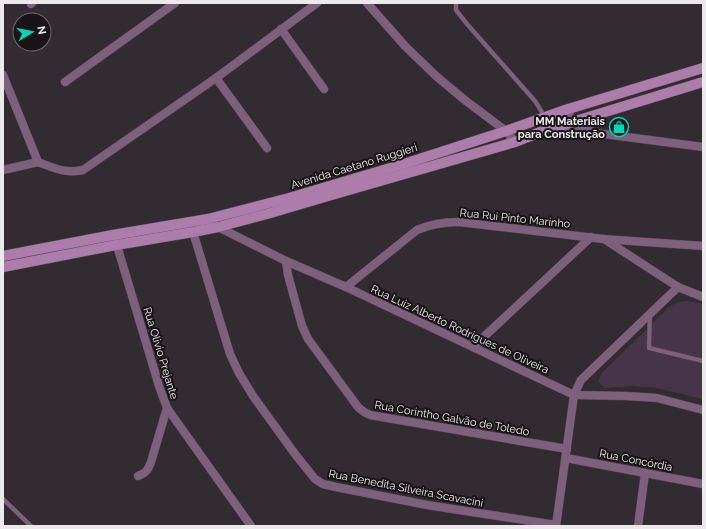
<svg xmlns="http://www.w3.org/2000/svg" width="706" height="529" font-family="Raleway,sans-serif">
  <rect width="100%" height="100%" fill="#322b31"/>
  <!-- green -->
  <path fill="#483448" d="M686 301 694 302 703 305V399L657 388 633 386 604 388 598 381 602 373 670 306 678 302Z"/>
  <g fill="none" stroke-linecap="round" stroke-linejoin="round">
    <!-- lane casing -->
    <g stroke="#50494f" stroke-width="5">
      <g id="lane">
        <path d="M456 3V10L467 24 535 101 545 117"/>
        <path d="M650 314 649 348 703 361"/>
        <path d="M3 499 31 526"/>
      </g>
    </g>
    <!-- street casing -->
    <g stroke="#50494f" stroke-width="9">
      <g id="street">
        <path d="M367 3 405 46 436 76 466 101 506 131 515 142"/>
        <path d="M31 4 32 3"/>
        <path d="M281 29 324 89"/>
        <path d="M3 75 38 162C54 168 65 174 83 170L216 78 317 3"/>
        <path d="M216 78 267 148"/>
        <path d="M65 82 175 3"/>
        <path d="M565 110 575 122 593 132"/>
        <path d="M549 131 596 133 703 147"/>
        <path d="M3 170 38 162"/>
        <path d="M218 227 286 261 346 287 574 395 626 396 657 398 703 410"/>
        <path d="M193 232 230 354 239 373 253 396 295 454 315 479 323 484 336 487 427 505 556 525"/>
        <path d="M115 239 159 386 167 408 251 526"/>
        <path d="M604 239 678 287 703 297"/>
        <path d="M286 261 288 275 302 326 308 339 358 407 364 412 370 415 567 449"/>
        <path d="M346 287 417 230C431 224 443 222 459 222L603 239 703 246"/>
        <path d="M473 347 591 237"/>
        <path d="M566 458 703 484"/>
        <path d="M138 476C146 473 148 470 151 462L167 408"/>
        <path d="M556 526 574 395 581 380 678 287"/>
        <path d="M638 526 645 473"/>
      </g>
    </g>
    <!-- secondary casing -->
    <g stroke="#50494f" stroke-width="11">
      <g id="secondary">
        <path d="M3 256 113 235 208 219 289 198 404 164 506 131 565 110 703 68"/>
        <path d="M3 267 116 245 193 232 218 227 267 214 328 196 515 142 543 131 703 82"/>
      </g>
    </g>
    <!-- lane -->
    <use href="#lane" stroke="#7e607d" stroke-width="4"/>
    <!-- street -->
    <use href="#street" stroke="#7e607d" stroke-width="8"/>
    <!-- secondary -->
    <use href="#secondary" stroke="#ac7caa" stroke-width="10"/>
  </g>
  <!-- icons -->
  <defs>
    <g id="shop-ring" transform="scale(1)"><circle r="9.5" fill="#181417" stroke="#00d5b7" stroke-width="1.5"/><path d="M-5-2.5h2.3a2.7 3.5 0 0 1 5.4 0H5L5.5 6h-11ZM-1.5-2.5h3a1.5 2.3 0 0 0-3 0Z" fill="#00d5b7"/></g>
  </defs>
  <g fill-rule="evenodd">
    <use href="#shop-ring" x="619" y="127"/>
  </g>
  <g text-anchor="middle" stroke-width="4" stroke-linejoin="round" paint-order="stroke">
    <!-- poi labels -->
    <g font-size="11" font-weight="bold" fill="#ece8ec" stroke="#181417" text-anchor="end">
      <text x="605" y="125">MM Materiais<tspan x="605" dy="13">para Construção</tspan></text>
    </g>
    <!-- street labels -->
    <g font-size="11" fill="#ece8ec" stroke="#181417">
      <text transform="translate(354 166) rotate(-17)" y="4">Avenida Caetano Ruggieri</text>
      <text transform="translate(515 218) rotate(6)" y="4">Rua Rui Pinto Marinho</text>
      <text transform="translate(460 329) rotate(25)" y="4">Rua Luiz Alberto Rodrigues de Oliveira</text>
      <text transform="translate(161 353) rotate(73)" y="4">Rua Olivio Prejante</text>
      <text transform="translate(452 418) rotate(10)" y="4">Rua Corintho Galvão de Toledo</text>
      <text transform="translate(636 460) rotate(11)" y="4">Rua Concórdia</text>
      <text transform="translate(406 488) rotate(11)" y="4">Rua Benedita Silveira Scavacini</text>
    </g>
  </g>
  <!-- border -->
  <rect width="706" height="529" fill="none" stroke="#ece8ec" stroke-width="8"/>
  <!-- north arrow -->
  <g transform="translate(32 32) rotate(80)"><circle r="19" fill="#181417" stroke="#6d696c"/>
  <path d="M0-3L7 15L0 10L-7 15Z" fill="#00d5b7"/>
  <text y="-6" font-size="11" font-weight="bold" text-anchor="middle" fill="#ece8ec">N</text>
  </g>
</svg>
